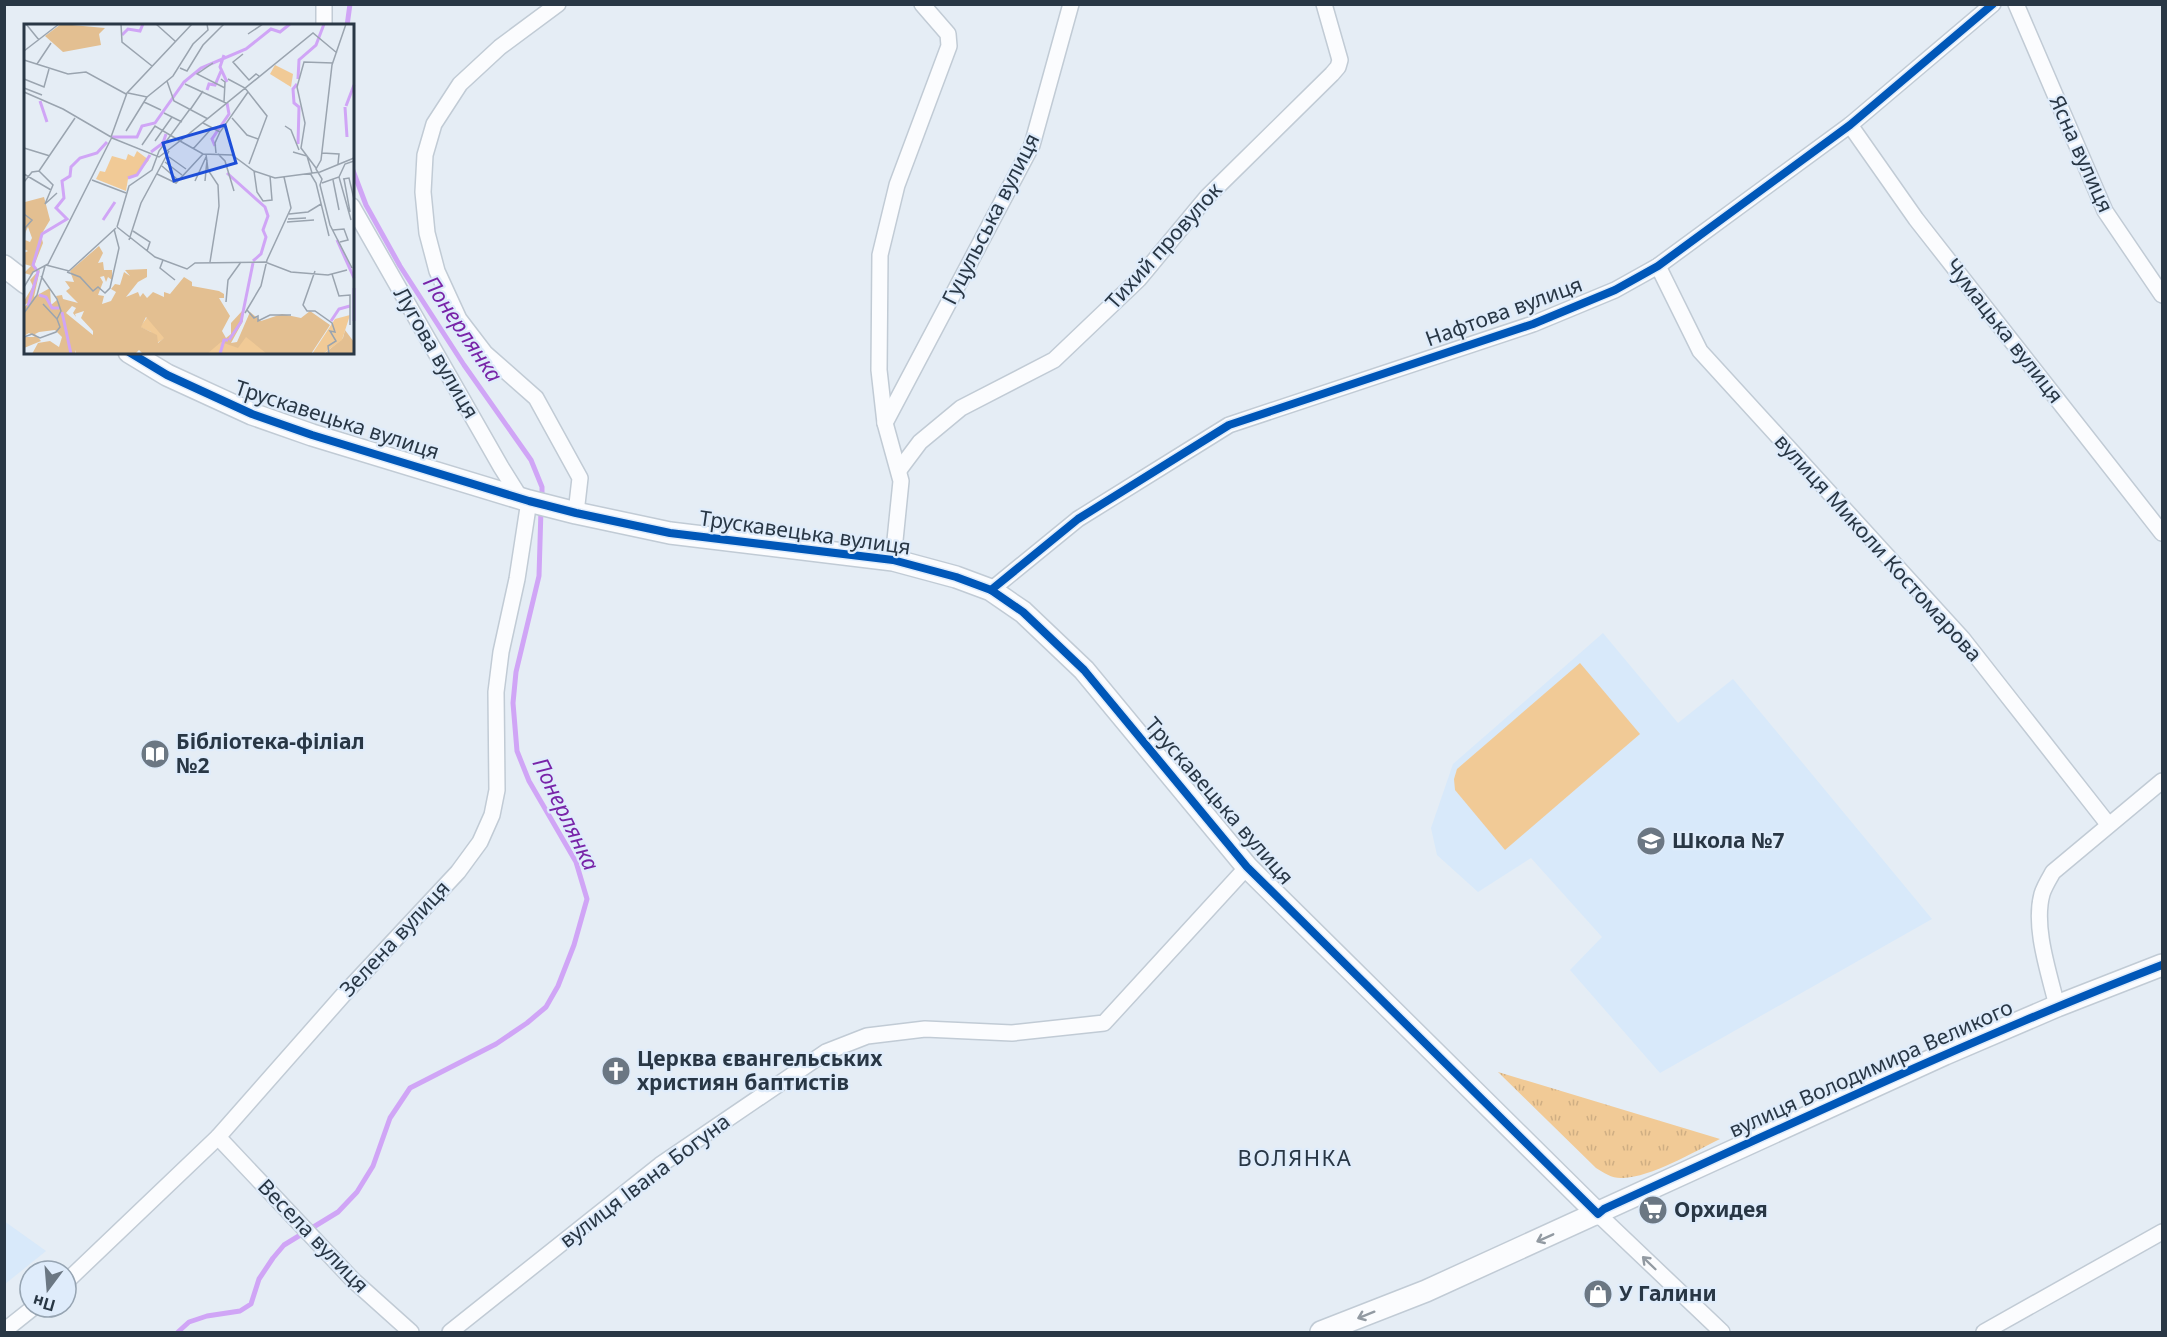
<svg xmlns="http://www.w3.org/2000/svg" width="2167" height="1337" font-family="'Noto Sans',sans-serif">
  <defs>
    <pattern id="park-tufts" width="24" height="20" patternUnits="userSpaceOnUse" patternTransform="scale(1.5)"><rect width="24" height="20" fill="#f1ca96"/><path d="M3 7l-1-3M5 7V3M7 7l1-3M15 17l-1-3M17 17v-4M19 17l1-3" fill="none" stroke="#cfae83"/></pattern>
  </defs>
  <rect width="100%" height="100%" fill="#e5edf5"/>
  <!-- built -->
  <g fill="#d8e9fa">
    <path d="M1603 633 1678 723 1733 679 1932 919 1660 1073 1570 970 1602 937 1531 858 1478 892 1437 855 1431 828 1453 764Z"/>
    <path d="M4 1221 46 1251 5 1284H4Z"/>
  </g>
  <!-- grass -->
  <path fill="#f1ca96" d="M1580 663 1640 734 1505 850 1455 790 1454 779 1457 769Z"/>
  <!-- park -->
  <path fill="url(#park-tufts)" d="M1498 1072 1720 1139C1694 1152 1651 1177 1623 1178 1613 1179 1604 1173 1596 1168Z"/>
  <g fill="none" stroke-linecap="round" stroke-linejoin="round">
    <!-- stream -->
    <g stroke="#d0a5f6" stroke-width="5">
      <path d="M347 26 350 4"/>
      <path d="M352 168 366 205 400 266 464 365 531 460 542 487V500"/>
      <path d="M178 1332 189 1322 207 1316 240 1311 251 1304 259 1279 273 1258 284 1245 338 1212 357 1192 373 1166 390 1118 410 1088 496 1044 527 1023 546 1007 558 986 574 945 587 899 576 862 529 781 517 751 513 703 516 672 539 576 541 509"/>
    </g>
    <!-- street casing -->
    <g stroke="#c1cbd5" stroke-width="18">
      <g id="street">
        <path d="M324 4V26"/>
        <path d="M558 4 500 47 460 84 434 124 425 155 423 192 427 233 437 271 459 319 485 353 536 398 580 478 576 513"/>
        <path d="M2016 4 2105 211 2162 295"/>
        <path d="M1850 125 1916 219 2162 533"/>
        <path d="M352 206 501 467 521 499"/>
        <path d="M1658 266 1700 351 1962 638 2108 824"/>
        <path d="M885 423 1032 145 1071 4"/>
        <path d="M899 470 920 442 961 408 1054 360 1139 279 1207 197 1332 74 1338 67 1340 60 1324 4"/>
        <path d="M893 560 901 481 885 423 879 370 880 255 897 185 949 46 948 34 922 4"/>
        <path d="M991 590 1078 519 1229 425 1533 324 1615 290 1658 266 1850 125 1993 4"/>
        <path d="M2057 1006C2049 973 2033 927 2042 894 2044 887 2049 879 2053 872L2162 781"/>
        <path d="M218 1137 353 1280 411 1332"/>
        <path d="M1598 1214 1722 1332"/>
        <path d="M66 1282 218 1137 344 994 458 872 480 842 492 815 497 790 496 692 501 652 517 579 529 501"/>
        <path d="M4 1331 34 1307"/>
        <path d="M450 1332 660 1165 826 1052 867 1036 925 1029 1012 1033 1104 1023 1247 867"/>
        <path d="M1984 1332 2162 1232"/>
      </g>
    </g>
    <!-- secondary casing -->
    <g stroke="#c1cbd5" stroke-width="24">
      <g id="secondary">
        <path d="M4 266 26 283"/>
        <path d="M129 352 167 375 252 414 312 435 529 501 576 513 670 533 893 560 956 577 991 590 1023 612 1084 670 1247 867 1598 1214"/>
        <path d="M1321 1332 1426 1291 1945 1054 2057 1006 2162 965"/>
      </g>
    </g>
    <!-- street -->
    <use href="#street" stroke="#fbfcfe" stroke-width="15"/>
    <!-- secondary -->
    <use href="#secondary" stroke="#fbfcfe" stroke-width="21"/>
    <!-- cycleway casing -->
    <g stroke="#dfecfb" stroke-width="11">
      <g id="cycleway">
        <path d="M129 352 167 375 252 414 312 435 529 501 576 513 670 533 893 560 956 577 991 590 1023 612 1084 670 1247 867 1598 1214 1604 1209C1789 1125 1973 1038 2162 965"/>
        <path d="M991 590 1078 519 1229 425 1533 324 1615 290 1658 266 1850 125 1993 4"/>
      </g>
    </g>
    <!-- cycleway -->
    <use href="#cycleway" stroke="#0057b8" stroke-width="8"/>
  </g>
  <!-- one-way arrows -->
  <defs><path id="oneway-shaft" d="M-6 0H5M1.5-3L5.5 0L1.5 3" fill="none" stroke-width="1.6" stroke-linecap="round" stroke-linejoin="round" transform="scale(1.5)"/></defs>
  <g stroke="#929aa2">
    <use href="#oneway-shaft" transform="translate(1545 1238) rotate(156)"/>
    <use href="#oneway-shaft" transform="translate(1649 1263) rotate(-136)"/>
    <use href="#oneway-shaft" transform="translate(1366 1315) rotate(158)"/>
  </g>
  <!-- icons -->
  <defs>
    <g id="library-disc" transform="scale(1.5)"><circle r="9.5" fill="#6b7783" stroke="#dfecfb"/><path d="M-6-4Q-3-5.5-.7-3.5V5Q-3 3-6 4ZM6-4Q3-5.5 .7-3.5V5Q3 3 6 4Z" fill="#fff"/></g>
    <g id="school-disc" transform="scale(1.5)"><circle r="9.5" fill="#6b7783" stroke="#dfecfb"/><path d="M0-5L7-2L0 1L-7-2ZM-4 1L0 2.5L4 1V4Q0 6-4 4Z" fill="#fff"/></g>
    <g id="church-disc" transform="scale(1.5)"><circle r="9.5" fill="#6b7783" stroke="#dfecfb"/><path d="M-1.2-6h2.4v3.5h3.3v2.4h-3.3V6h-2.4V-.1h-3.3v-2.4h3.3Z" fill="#fff"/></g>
    <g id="supermarket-disc" transform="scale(1.5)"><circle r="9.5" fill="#6b7783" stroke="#dfecfb"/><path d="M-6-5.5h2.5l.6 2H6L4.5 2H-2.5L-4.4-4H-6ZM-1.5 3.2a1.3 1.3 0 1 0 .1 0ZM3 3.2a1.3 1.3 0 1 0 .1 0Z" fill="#fff"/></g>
    <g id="shop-disc" transform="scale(1.5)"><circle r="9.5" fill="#6b7783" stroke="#dfecfb"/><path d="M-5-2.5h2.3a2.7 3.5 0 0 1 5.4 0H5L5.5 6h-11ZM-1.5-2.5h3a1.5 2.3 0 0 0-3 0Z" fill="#fff"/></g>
  </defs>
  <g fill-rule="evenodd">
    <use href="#library-disc" x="155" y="754"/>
    <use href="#school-disc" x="1651" y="841"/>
    <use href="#church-disc" x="616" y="1071"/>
    <use href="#supermarket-disc" x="1653" y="1210"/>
    <use href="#shop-disc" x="1598" y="1294"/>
  </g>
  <g text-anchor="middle" stroke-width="4.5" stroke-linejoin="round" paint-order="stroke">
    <!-- street labels -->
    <g font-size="21" fill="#293745" stroke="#dfecfb">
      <text transform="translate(2081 154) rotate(66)" y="7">Ясна вулиця</text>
      <text transform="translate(991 219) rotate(-63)" y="7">Гуцульська вулиця</text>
      <text transform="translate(1164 246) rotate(-48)" y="7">Тихий провулок</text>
      <text transform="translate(1504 312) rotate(-20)" y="7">Нафтова вулиця</text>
      <text transform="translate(2004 331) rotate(52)" y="7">Чумацька вулиця</text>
      <text transform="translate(436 353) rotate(60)" y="7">Лугова вулиця</text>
      <text transform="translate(337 420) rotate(18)" y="7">Трускавецька вулиця</text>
      <text transform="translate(805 533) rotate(8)" y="7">Трускавецька вулиця</text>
      <text transform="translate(1878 548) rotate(48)" y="7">вулиця Миколи Костомарова</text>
      <text transform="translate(1219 801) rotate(49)" y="7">Трускавецька вулиця</text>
      <text transform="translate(395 939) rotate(-47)" y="7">Зелена вулиця</text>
      <text transform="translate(1871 1069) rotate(-24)" y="7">вулиця Володимира Великого</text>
      <text transform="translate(645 1181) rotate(-37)" y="7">вулиця Івана Богуна</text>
      <text transform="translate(313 1236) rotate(46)" y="7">Весела вулиця</text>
    </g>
    <!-- poi labels -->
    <g font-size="21" font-weight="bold" fill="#293745" stroke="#dfecfb" text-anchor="start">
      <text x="176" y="749">Бібліотека-філіал<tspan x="176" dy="24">№2</tspan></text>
      <text x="1672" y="848">Школа №7</text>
      <text x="637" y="1066">Церква євангельських<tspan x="637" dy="24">християн баптистів</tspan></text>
      <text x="1674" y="1217">Орхидея</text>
      <text x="1619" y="1301">У Галини</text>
    </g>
    <!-- water labels -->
    <g font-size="22" font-style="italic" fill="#7824a8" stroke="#dfecfb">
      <text transform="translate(463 329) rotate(56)" y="8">Понерлянка</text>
      <text transform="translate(566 814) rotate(64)" y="8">Понерлянка</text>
    </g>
    <!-- neighbourhood labels -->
    <g font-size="22" letter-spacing="1.5" fill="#293745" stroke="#dfecfb">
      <text x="1295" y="1166">ВОЛЯНКА</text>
    </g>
  </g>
  <!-- overview -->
  <g transform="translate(24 24)">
    <rect width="330" height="330" fill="#e5edf5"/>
    <path d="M124 292 141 314 133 319 127 308 116 303Z" fill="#f1ca96"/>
    <path d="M37 0 81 4 75 10 77 21 39 28 21 12ZM20 173 26 196 17 211 19 219 10 242 13 244 7 251 0 249 7 242 0 240V229L4 227 0 225 1 216 6 218 8 214 4 203 0 211 1 178ZM75 222 79 229 74 239 79 238 80 246H88V256L84 253 82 258 80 252 76 253 79 258 74 271 80 272 78 280 87 277 92 268 87 265 91 260 96 261 100 248 106 252 101 246 123 245V253L114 258 102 273 114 268 116 273 119 269 123 274 129 268 140 273V268L146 270 160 253 168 258V262L195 267 200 270V274H195L206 292 198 307 202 314 207 310V299L219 286V297L207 319 213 318 226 288 237 297 258 290 277 294 286 287 306 301 287 330H119L115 326 111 330H52V326L51 330H8L14 319 26 317 35 323 38 313 31 306 15 308 11 310 17 317 0 324V313H11L5 309 0 312V284L4 279 0 281V277L9 262 6 256 16 245 10 273 26 264 27 281 33 276 35 278 32 272 38 271 39 275 54 279 42 267 46 264 41 257 50 258 46 247ZM48 282 52 284 49 289 52 293 51 290 60 287 57 294 69 307V311L42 289ZM122 293 140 314 134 319 133 311 117 303ZM321 306 330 318V330H300L319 314Z" fill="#e3bf91" fill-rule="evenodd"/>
    <path d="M251 41 269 50 267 63 246 50Z" fill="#f1ca96"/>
    <path d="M113 127 125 136 113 151 104 155 102 167 72 155 76 147 81 148 88 132 102 136 104 130 110 133ZM326 291 318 316 299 330H288L311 295ZM222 313 243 330H183L197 318 214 324Z" fill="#f1ca96"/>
    <path fill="none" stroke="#d0a5f6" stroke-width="3" d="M98 11 104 5 116 7 119 0M200 31 196 43 203 58M274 55 275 36 292 21 300 0M273 60 269 65 270 79 275 83 274 120M183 66 185 60 191 61 197 47M16 77 23 98M322 82 330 61M321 83 323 113M88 113H113L118 102 131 99 160 58 177 44 222 25 247 5 256 8 266 0M191 122 188 115 205 90 203 79M127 128 139 119 142 110M203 149 241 183 244 192 239 206 242 213 237 230 229 237M104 154 113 151 126 131M79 196 91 178M313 216 330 254M330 264V297M15 271 22 273 28 284H35M4 282 14 248 9 241 18 210 43 195 32 184 40 174 38 157 46 152 47 143 56 134 73 129 83 118M38 288 47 330M307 297 315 285 326 282M205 316 217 298 229 239M196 330 200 316H204"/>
    <path fill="none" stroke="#9aa4af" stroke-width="1.5" d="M2 0 15 16M97 0 98 18 128 42M132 0 151 17M322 0 308 41 297 136 292 145 298 155 296 161 306 201 328 244M224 10 239 0M0 27 35 0M219 30 209 38 225 56 232 50 235 52M0 36 44 50 62 48 102 70M189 39 173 50 201 64M13 40 27 19M156 44 163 47 179 21 200 0M0 55 20 63 25 45M197 55 201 58 200 78M204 55 221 64 243 92 225 140M143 57 150 77 184 95M161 60 202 79M0 64 18 71M0 68 39 85 87 113M104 69 123 73 149 52 169 20 184 6 183 0M120 78 137 86M166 86 179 67M140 89 158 98M208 94 223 111 234 115M179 99 196 108M261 102 267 106 275 126M102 107 123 73M87 113 103 69 168 0M88 114 135 133 156 117 179 130 208 131 230 147 251 154 296 148 330 134M131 117 148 93M118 121 131 102 156 117 289 9 313 29M0 124 26 132M169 125 188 104M269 128 283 132 288 149M192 129 191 119 196 108 224 68M298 129 315 130 314 140M182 130 184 146 194 161 195 182 186 238M194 130 201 137 210 167M145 133 162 145M141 138 158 151M138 142 154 156M292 144 277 124 281 99 273 63 280 38 309 39M15 147 29 161 21 180 33 169M230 147 233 168 239 177 248 176 246 152M286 149 292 159 305 212M0 150 27 166M133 150 152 159 179 130M315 153 327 196M319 155 325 154 330 175M320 155 326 188M68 156 102 169M309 156 315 186M171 157 182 133M181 157 183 136M0 158 8 148 15 147 51 94M298 159 315 153 321 140 330 137M0 190 8 196 1 204 0 224M265 190 284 188 297 180M264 195 282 194M263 198 290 196M93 203 131 233 163 245 171 239 241 238 267 248 304 251 323 246M93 203 105 162 128 146 135 127 166 85M309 206 320 205 324 216 316 218M109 207 126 218 123 227M105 216 117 179 145 127M139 236 136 244 151 256M22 241 45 247 92 204M291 247 279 281 283 287H291L308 299 311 308 306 307 312 317 304 322 305 330M43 248 56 253 69 267 74 263 81 269 86 264 95 224 90 205M308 250 315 272 326 271V301M17 252 33 275 37 287 33 295 19 280M0 263 9 248 24 240 88 113M202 278 204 256 217 238M223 286 230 294 234 292V297L246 291H267M0 289 13 271 21 242M221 289 237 262 243 236 267 184 260 153M0 313 8 310 16 314 32 308 36 303 33 295"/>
    <path fill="#1d4ed8" fill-opacity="0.15" stroke="#1d4ed8" stroke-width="3" d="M201 101 212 139 150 157 139 119Z"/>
    <rect width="330" height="330" fill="none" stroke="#293745" stroke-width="3"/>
  </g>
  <!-- border -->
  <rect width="2167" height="1337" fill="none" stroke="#293745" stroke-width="12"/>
  <!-- north arrow -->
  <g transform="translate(48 1289) rotate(196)"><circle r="28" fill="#dfecfb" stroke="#96a4b2" stroke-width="1.5"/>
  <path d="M0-4.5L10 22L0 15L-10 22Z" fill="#6b7783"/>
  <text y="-9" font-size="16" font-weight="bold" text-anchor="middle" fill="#293745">Пн</text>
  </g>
</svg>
